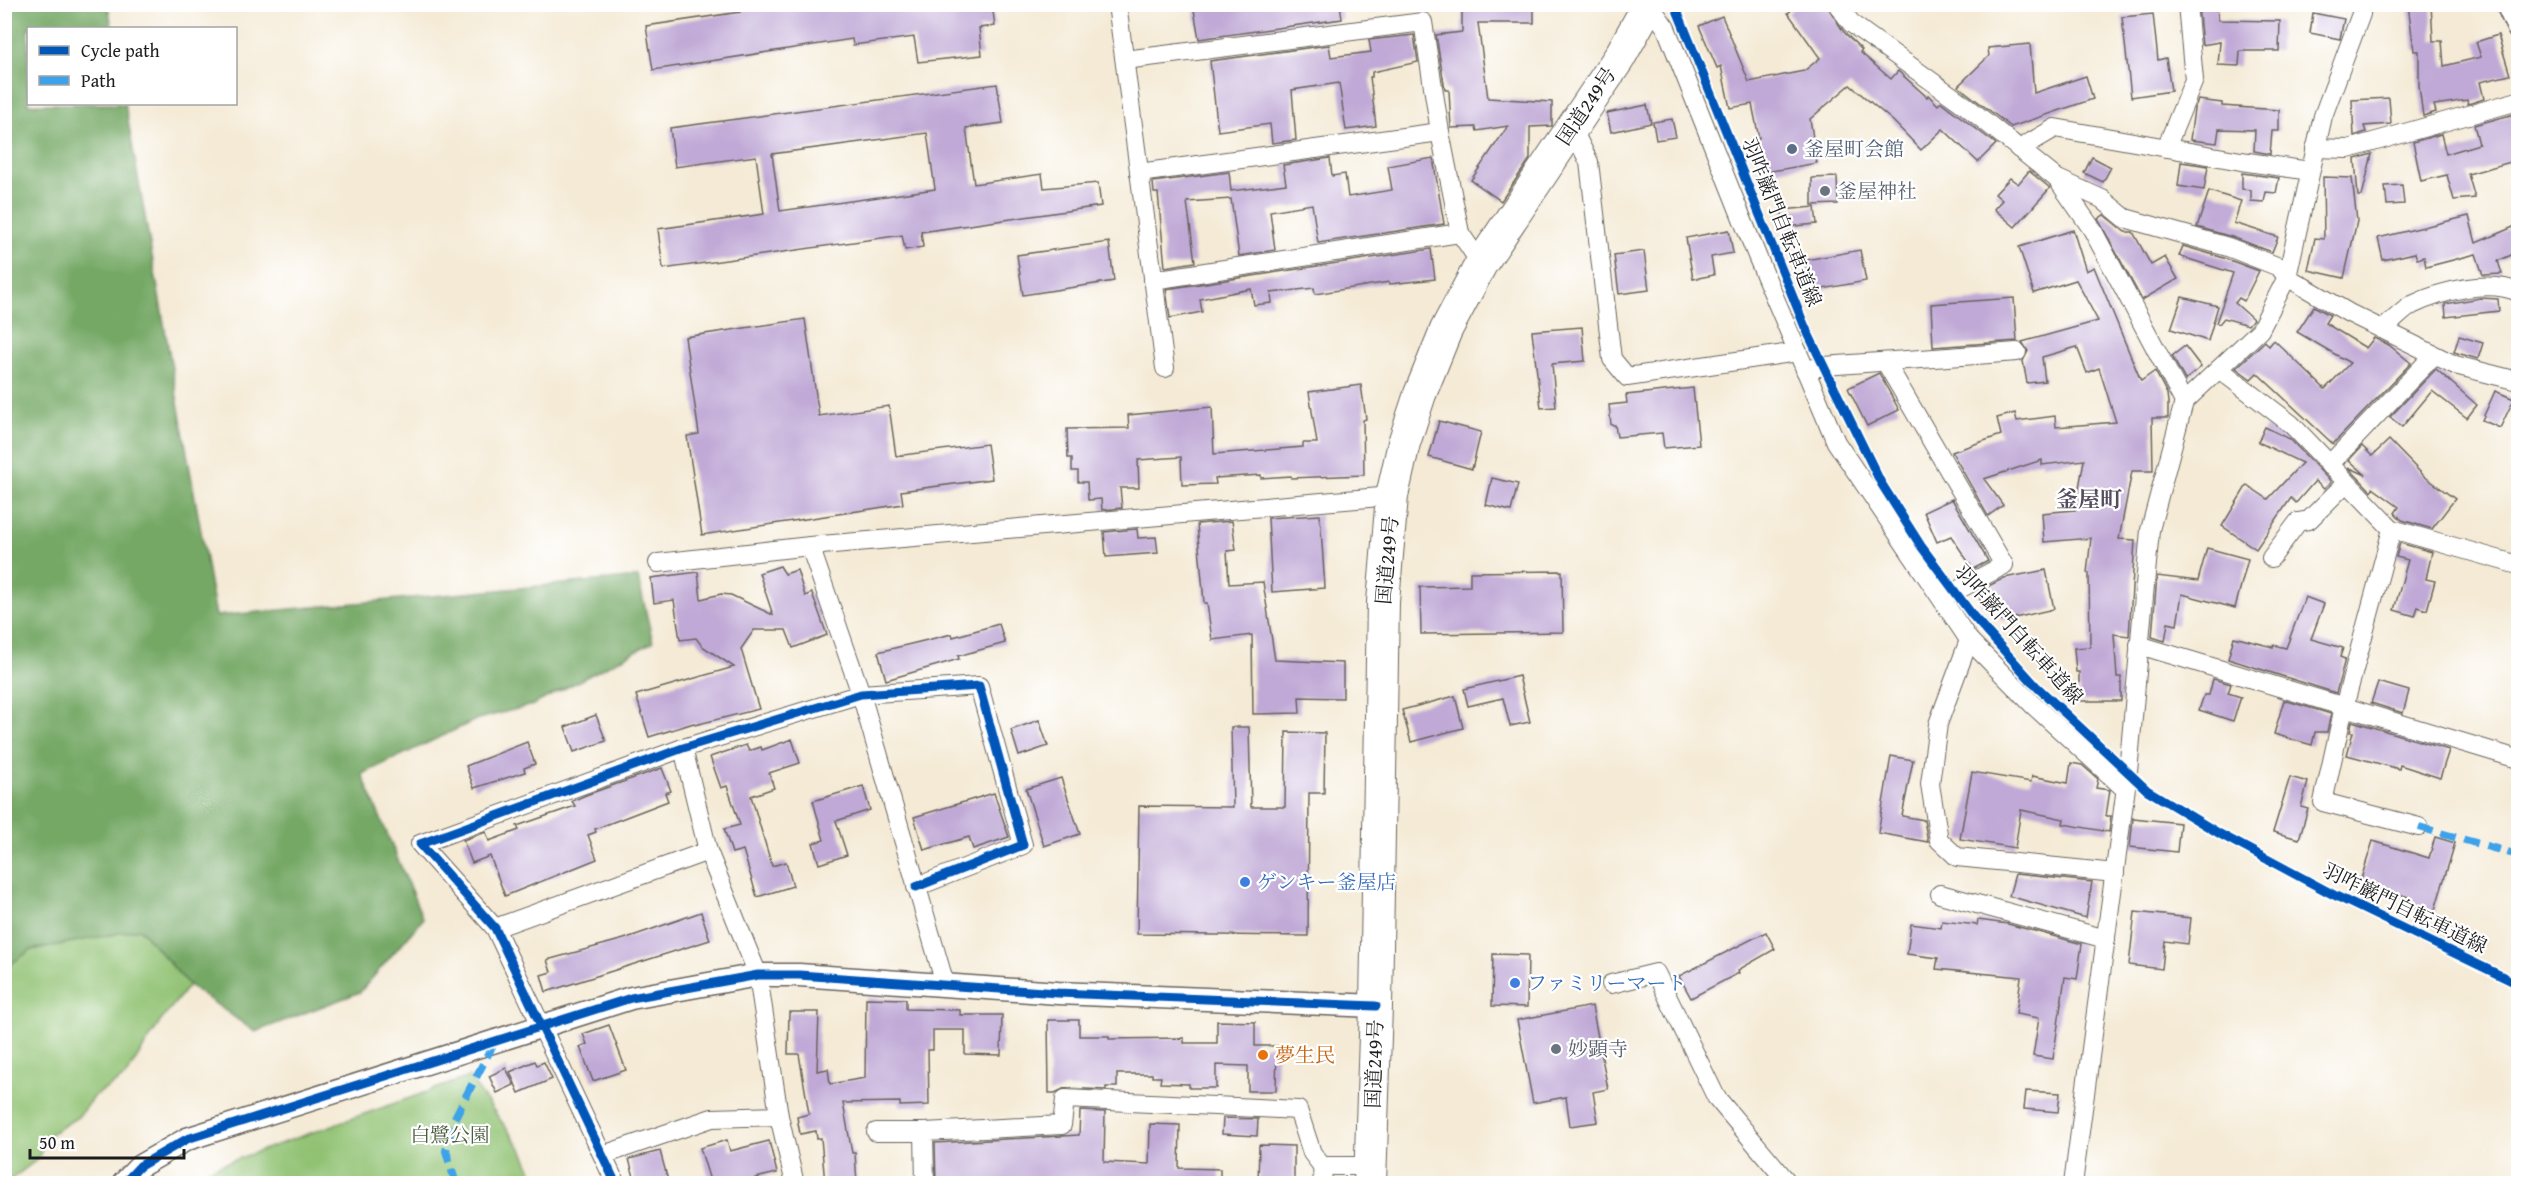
<svg xmlns="http://www.w3.org/2000/svg" width="2523" height="1188" font-family="'Gentium Book Plus','Noto Serif JP',serif">
  <rect width="100%" height="100%" fill="#fff"/>
  <filter id="ink" filterUnits="userSpaceOnUse"><feTurbulence type="fractalNoise" baseFrequency=".0167" numOctaves="2"/><feDisplacementMap in="SourceGraphic" scale="12" xChannelSelector="R" yChannelSelector="G"/><feConvolveMatrix kernelMatrix="1 2 1 2 8 2 1 2 1" color-interpolation-filters="sRGB"/></filter>
  <filter id="wash" filterUnits="userSpaceOnUse"><feTurbulence type="fractalNoise" baseFrequency=".008" numOctaves="4" result="noise"/><feDisplacementMap in="SourceGraphic" scale="24" xChannelSelector="R" yChannelSelector="G"/><feGaussianBlur stdDeviation="1.35" result="paint"/><feColorMatrix in="noise" values="0 0 0 0 0 0 0 0 0 0 0 0 0 0 0 0 0 1.4 0 .05"/><feComposite in="paint" operator="in"/></filter>
  <g filter="url(#wash)">
    <rect width="100%" height="100%" fill="#f4ead5"/>
    <!-- green -->
    <g fill="#91c273" stroke="#566f48" stroke-width="1.5">
      <path d="M140 929 189 985 160 1022 125 1077 94 1096 78 1117 45 1137 39 1158 5 1184V968L31 950Z"/>
      <path d="M469 1077 523 1151 537 1183H169Z"/>
    </g>
    <!-- forest -->
    <path fill="#74a865" stroke="#486240" stroke-width="1.5" d="M5 4 108 5 112 28H28V104H125L216 616 638 577 653 642 533 705 478 719 362 774 423 919 360 992 255 1032 189 985 140 929 31 950 5 968Z"/>
    <g id="blocks">
      <!-- building -->
      <g fill="#c0a9d6" fill-rule="evenodd">
        <path d="M739 4H779L780 9 809 4H819V8L846 4H992L995 26 979 28 982 55 918 62 914 37 853 45 852 39 653 70 646 26 740 12Z"/>
        <path d="M1193 4H1340L1342 19 1199 39Z"/>
        <path d="M1462 4H1534V23H1478L1488 98 1552 102V126L1530 127V159L1501 201 1471 180 1508 126 1477 131 1476 127 1451 128 1449 90H1445L1436 35 1462 32Z"/>
        <path d="M1799 4H1826L1843 31 1862 50 1860 52 1891 79 1898 71 1927 97 1928 95 1938 105 1941 102 1996 144 1978 162 1943 129 1921 150 1893 121 1850 85 1810 119 1817 163 1761 173 1755 138H1759L1752 104 1730 108 1721 66 1717 68 1699 26 1722 16 1749 82 1804 71 1820 58 1788 13Z"/>
        <path d="M2198 4H2217L2218 20 2280 21 2279 51H2240L2239 66 2218 65 2220 42 2202 45Z"/>
        <path d="M2408 4H2431L2433 41H2442L2444 66 2481 57 2476 42 2498 35 2510 75 2480 82 2484 99 2468 104 2467 100 2434 105 2436 112 2423 116 2419 86V51H2414Z"/>
        <path d="M2313 13 2344 19 2340 39 2310 33Z"/>
        <path d="M2153 14 2158 60 2166 58 2171 91 2131 97 2122 17Z"/>
        <path d="M1414 35 1418 62 1372 72V77H1370L1376 126 1346 130 1339 83 1292 90 1296 140 1272 143 1270 124 1218 131 1210 61 1329 45 1331 57 1371 52 1369 40Z"/>
        <path d="M2030 44 2034 93 2086 76 2093 99 2011 127 1958 86 1989 56 1988 48Z"/>
        <path d="M997 84 1003 123 966 128 974 184 1042 174 1044 188 1098 183 1101 206 921 232 923 247 905 250 902 235 663 269 658 229 764 214 756 156 675 167 670 128ZM927 133 935 189 780 211 772 154Z"/>
        <path d="M2389 98 2391 124 2364 126 2366 132 2354 136 2352 100Z"/>
        <path d="M2198 100 2222 103V106L2279 110V131H2272L2270 154 2254 151 2255 130 2219 129 2217 143 2190 140 2194 109Z"/>
        <path d="M1647 105 1651 123 1611 132 1607 113Z"/>
        <path d="M2518 113V160L2468 174 2475 198 2454 200 2447 175 2421 181 2413 142 2441 134 2446 154 2479 144 2474 125Z"/>
        <path d="M1672 119 1676 137 1656 140 1653 122Z"/>
        <path d="M2372 154 2362 196H2358L2355 159Z"/>
        <path d="M2092 157 2111 167 2103 182 2084 173Z"/>
        <path d="M1330 158 1332 176 1345 174 1348 197 1392 190 1388 166 1433 158 1444 224 1318 243 1312 204 1270 211 1275 250 1239 256 1231 199 1187 202 1195 262 1165 267 1158 193H1154L1153 182 1229 172 1231 191 1286 184 1283 165Z"/>
        <path d="M2181 162 2208 166 2204 190 2178 186Z"/>
        <path d="M2029 171 2050 188 2015 227 1994 209 2002 200 1995 194 2010 178 2018 184Z"/>
        <path d="M2242 173 2279 178 2276 193 2266 192 2264 202 2251 201V190L2242 189Z"/>
        <path d="M1837 177 1838 204 1812 205V178Z"/>
        <path d="M2323 177 2352 178 2357 221 2344 278 2308 270 2315 238 2324 239Z"/>
        <path d="M2402 185 2404 204 2387 205 2385 186Z"/>
        <path d="M2209 191 2241 201 2234 223 2278 237 2272 252 2232 237 2197 227Z"/>
        <path d="M1815 207 1817 224 1783 227 1782 210Z"/>
        <path d="M2104 215 2125 232H2133L2151 265 2165 257 2178 279 2142 300 2098 219Z"/>
        <path d="M2469 216 2476 243 2518 225V252L2498 261 2502 274 2483 275 2476 254 2426 267 2424 257 2417 259 2415 253 2383 260 2378 238Z"/>
        <path d="M1729 230 1733 253 1711 257 1714 275 1693 279 1686 238Z"/>
        <path d="M2073 230 2086 271 2094 267 2141 381 2155 371 2167 394 2168 402V418H2152L2153 471H2132L2119 539 2135 540 2129 636 2114 634 2117 677H2121V701H2079V672H2076L2074 648 2090 647 2089 573H2087L2091 538 2044 542 2042 513 2075 510 2084 460 2042 465V460L1984 479 2003 505 1988 516 1952 452 2001 435 1997 418 2015 413 2017 421 2055 416 2056 427 2116 422 2099 368 2087 373 2077 347 2042 357 2045 381 2027 383 2023 361 2028 351 2022 342 2098 321 2076 280 2034 293 2019 247Z"/>
        <path d="M1109 242 1114 281 1023 295 1017 255Z"/>
        <path d="M2183 246 2224 258 2259 271 2244 301 2239 298 2235 303 2253 319 2248 325 2224 318 2219 324 2216 323 2233 273 2179 256Z"/>
        <path d="M1431 249 1435 279 1390 284 1389 282 1315 294 1314 288 1271 293 1272 303 1254 305 1251 289 1200 299 1202 312 1170 318 1166 289Z"/>
        <path d="M1860 250 1866 281 1812 291 1806 260Z"/>
        <path d="M1644 251 1649 290 1619 294 1614 255Z"/>
        <path d="M2182 297 2218 306 2208 341 2171 329Z"/>
        <path d="M2014 298 2017 341 1933 347 1931 304Z"/>
        <path d="M2480 298 2498 299 2499 311 2446 317 2445 304Z"/>
        <path d="M2314 306 2330 315 2325 323 2366 348 2374 338 2389 345 2411 363 2333 444 2257 373 2251 379 2236 368 2265 341 2269 346 2274 340 2325 389 2350 363 2297 332Z"/>
        <path d="M805 319 819 416 889 406 896 456 987 444 992 479 901 491 903 504 702 535 687 436 699 434 685 337Z"/>
        <path d="M1582 327 1585 361 1552 364 1556 407 1541 408 1532 331Z"/>
        <path d="M2459 336 2483 343 2478 359 2454 352Z"/>
        <path d="M2185 346 2201 367 2185 380 2172 356Z"/>
        <path d="M2436 369 2477 405 2467 418 2432 391 2402 427 2390 417Z"/>
        <path d="M1879 373 1899 410 1867 426 1848 388Z"/>
        <path d="M1361 385 1366 419 1363 420 1364 475 1291 478V476L1261 478V475L1215 478 1216 484 1182 485 1181 457 1138 460 1139 488H1120L1122 508 1102 510 1101 499 1088 500 1087 482H1078V471H1072V458H1068L1067 429 1129 428 1128 415 1212 407 1214 454 1303 447V443H1317L1309 392Z"/>
        <path d="M1693 388 1699 445 1664 448 1662 433 1617 437 1615 425H1611L1609 405 1627 403 1626 395Z"/>
        <path d="M2495 391 2514 399 2500 428 2482 420Z"/>
        <path d="M1439 421 1481 432 1472 469 1429 457Z"/>
        <path d="M2265 427 2290 439 2331 482 2324 489 2315 481 2296 503 2291 498 2256 549 2222 526 2247 485 2268 499 2302 463 2258 442Z"/>
        <path d="M2389 440 2424 476 2455 499 2432 529 2402 520 2395 513 2399 507 2373 488 2371 491 2348 467 2366 475 2349 460 2362 446 2372 456Z"/>
        <path d="M1492 478 1518 484 1511 511 1486 505Z"/>
        <path d="M1952 499 1988 561 1973 569 1951 536 1937 542 1924 512Z"/>
        <path d="M1320 515 1325 588 1272 592 1268 518Z"/>
        <path d="M1232 521 1236 550 1227 551 1229 584 1263 582 1275 660 1343 663V698L1299 697 1300 713 1253 714 1252 635 1212 640 1207 603H1204L1197 524Z"/>
        <path d="M1137 529 1138 538 1156 537 1158 553 1106 557 1104 532Z"/>
        <path d="M2400 543 2432 552 2426 579 2435 581 2427 610 2418 607 2415 616 2394 610 2408 560 2396 557Z"/>
        <path d="M2207 548 2248 559 2235 608 2182 594 2177 625 2168 623 2165 641 2152 637 2157 576 2198 581Z"/>
        <path d="M780 566 785 574 797 570 805 596 812 593 827 635 793 648 786 630H754L741 649 759 709 695 725 694 723 649 737 636 695 734 667 702 646 696 638 680 640 674 600 654 603 651 578 698 572 701 599 721 594 731 595 773 615 759 573Z"/>
        <path d="M2046 570 2054 609 2001 621 1997 602 1981 605 1979 591 2004 578Z"/>
        <path d="M1562 571 1563 632 1421 634 1420 587 1470 586V572Z"/>
        <path d="M2305 597 2324 604 2311 639 2343 648 2340 657 2345 659 2336 693 2228 659 2234 637 2273 647 2274 645 2286 648Z"/>
        <path d="M999 624 1005 643 958 656 959 659 886 680 878 652 952 634 953 637Z"/>
        <path d="M1519 676 1530 722 1510 726 1503 698 1468 706 1464 689Z"/>
        <path d="M2213 679 2231 684 2228 693 2241 697 2233 721 2199 710 2204 695H2209Z"/>
        <path d="M2378 682 2409 691 2403 713 2371 703Z"/>
        <path d="M1455 696 1463 728 1411 742 1402 710Z"/>
        <path d="M2284 700 2331 714 2327 732H2315L2312 745 2274 734Z"/>
        <path d="M596 715 606 741 574 752 565 727Z"/>
        <path d="M1039 720 1048 746 1019 756 1011 730Z"/>
        <path d="M2352 721 2449 750 2440 778 2400 765 2399 769 2347 755 2353 732H2350Z"/>
        <path d="M1231 727H1249L1251 807H1285L1286 732 1325 733 1324 793H1309L1308 936 1137 934 1139 806 1233 807Z"/>
        <path d="M792 739 800 763 769 773 774 788 751 796 772 866 786 862 793 886 757 897 743 850 732 853 724 829 740 825 727 786 721 788 710 757 746 745 749 751 761 747 762 750Z"/>
        <path d="M527 742 535 764 524 768 525 772 474 788 466 766Z"/>
        <path d="M1891 756 1913 760 1902 816 1924 820 1928 842 1878 833Z"/>
        <path d="M2071 763 2082 765 2098 779 2096 788 2110 790 2106 816H2111L2109 832 2063 824 2064 819 2021 810 2015 848 1960 839 1972 772 2031 782 2032 776 2068 783Z"/>
        <path d="M662 768 671 791 665 793 668 801 595 829 596 832 588 835 597 859 505 896 490 856 472 863 463 840 486 832 489 841 519 830 517 826 575 806 572 801 586 795Z"/>
        <path d="M2290 777 2308 782 2301 807 2308 809 2299 839 2273 832Z"/>
        <path d="M1061 778 1080 834 1044 846 1026 789Z"/>
        <path d="M863 786 870 810 836 821 847 855 819 864 813 843 824 840 813 801Z"/>
        <path d="M994 793 1009 837 973 849 969 837 924 850 914 817Z"/>
        <path d="M2133 818 2180 823 2177 852 2130 847Z"/>
        <path d="M2435 837 2455 843 2434 913 2410 906 2412 898 2360 882 2373 841 2429 858Z"/>
        <path d="M2015 874 2092 882 2086 918 2009 896Z"/>
        <path d="M701 912 710 940 546 992 541 975 551 972 547 960 624 939Z"/>
        <path d="M2135 912 2191 918 2188 944 2165 941 2162 969 2129 965Z"/>
        <path d="M1978 920 2008 924 2082 944 2077 979 2065 977 2053 1059 2033 1056 2039 1018 2016 1014 2021 977 1936 969 1938 958 1907 954 1911 924 1941 928 1942 921 1977 925Z"/>
        <path d="M1766 932 1775 949 1738 970 1739 973 1691 998 1679 976Z"/>
        <path d="M1493 954 1528 955 1527 1007 1492 1006Z"/>
        <path d="M866 998 906 999V1009L960 1010V1015H1002L1001 1055 965 1054V1030H933V1050H928L929 1105 900 1106V1102L843 1103 852 1153H855L857 1184H825L821 1138 817 1139 816 1131 800 1134 797 1117 809 1114 799 1054H788L789 1012H819L817 1071 828 1069 830 1084 865 1078Z"/>
        <path d="M1592 1006 1608 1089 1593 1092 1598 1122 1570 1126 1566 1097 1533 1103 1517 1020Z"/>
        <path d="M1048 1020H1079V1036H1109V1039L1184 1038V1043H1217V1021L1255 1022V1046H1277L1276 1091H1248V1066L1216 1065V1088H1189V1084L1160 1083 1161 1077H1152V1074H1117V1087H1106V1090L1065 1088 1055 1093H1049Z"/>
        <path d="M609 1025 626 1070 593 1081 580 1047 587 1044 583 1034Z"/>
        <path d="M535 1061 537 1065 544 1062 552 1079 519 1093 510 1072Z"/>
        <path d="M506 1068 514 1085 497 1093 489 1076Z"/>
        <path d="M2026 1091 2060 1093 2058 1112 2024 1109Z"/>
        <path d="M1080 1111 1105 1112 1104 1162 1149 1164 1150 1124 1180 1125 1179 1168 1220 1169V1184H936L935 1143 1079 1135Z"/>
        <path d="M1223 1118 1258 1119 1257 1136 1222 1134Z"/>
        <path d="M727 1140 730 1151 769 1141 777 1173 755 1178 756 1184H711L700 1148Z"/>
        <path d="M1259 1145 1294 1146V1184H1258Z"/>
        <path d="M660 1151 669 1184H636L629 1159Z"/>
      </g>
    </g>
  </g>
  <g filter="url(#ink)">
    <use href="#blocks" fill-opacity="0" stroke="#68645d" stroke-width="1.5"/>
    <g fill="none" stroke-linecap="round" stroke-linejoin="round">
      <!-- minor casing -->
      <g stroke="#68645d" stroke-width="20">
        <g id="minor">
          <path d="M1117 4 1165 368"/>
          <path d="M1649 4 1666 28 1757 256 1836 442 1969 640 2032 704 2125 789"/>
          <path d="M1837 4 1852 24 1966 106 2057 179 2092 229 2184 402"/>
          <path d="M1125 60 1423 22 1440 132 1460 233 1481 264"/>
          <path d="M1572 128 1589 162 1612 359 1627 377 1798 352"/>
          <path d="M2166 148 2194 80 2187 4"/>
          <path d="M2315 148 2348 149 2518 101"/>
          <path d="M2019 149 2055 128 2241 161 2310 171"/>
          <path d="M1139 173 1440 132"/>
          <path d="M2058 179 2102 199 2125 218 2228 247 2279 267 2287 277 2349 313 2455 365 2518 381"/>
          <path d="M1153 280 1460 233"/>
          <path d="M2383 329C2392 322 2402 311 2412 305 2441 291 2488 279 2518 292"/>
          <path d="M1886 363 2004 565 1954 592"/>
          <path d="M2219 369 2291 424 2392 529 2518 565"/>
          <path d="M1805 370 1824 366 2017 352"/>
          <path d="M2329 465 2434 355"/>
          <path d="M2392 529 2344 707 2323 802 2419 827"/>
          <path d="M810 546 861 694 945 984"/>
          <path d="M2271 558 2298 522 2309 520 2347 482"/>
          <path d="M658 563 810 546 1392 496"/>
          <path d="M1969 640 1938 724 1930 784 1939 840 1957 857 2115 873"/>
          <path d="M2139 645 2518 759"/>
          <path d="M683 748 708 851 758 975 779 1116 795 1184"/>
          <path d="M1940 894 2106 939"/>
          <path d="M495 928 708 851"/>
          <path d="M1611 984 1656 973 1716 1097 1789 1184"/>
          <path d="M876 1132H924"/>
          <path d="M603 1155 712 1118 779 1116"/>
          <path d="M1322 1166H1370"/>
          <path d="M616 1184 495 928 420 844 683 748 861 694 979 686 1023 845 916 887"/>
          <path d="M925 1184 924 1132 1062 1125 1065 1099 1298 1110 1312 1153 1322 1166 1323 1184"/>
          <path d="M2073 1184 2128 772 2150 530 2184 402 2260 330 2287 277 2323 116 2361 14 2362 4"/>
        </g>
      </g>
      <!-- tertiary casing -->
      <g stroke="#68645d" stroke-width="25">
        <g id="tertiary">
          <path d="M2507 4 2518 28"/>
          <path d="M123 1184 140 1166 187 1139 631 998 758 975H799L1058 993 1376 1006"/>
        </g>
      </g>
      <!-- trunk casing -->
      <g stroke="#68645d" stroke-width="34">
        <path id="trunk" d="M1370 1184 1376 1006 1383 602 1392 496 1404 443 1420 394 1446 330 1481 264 1619 58 1649 4"/>
      </g>
      <!-- minor -->
      <use href="#minor" stroke="#fff" stroke-width="18"/>
      <!-- tertiary -->
      <use href="#tertiary" stroke="#fff" stroke-width="22"/>
      <!-- trunk -->
      <use href="#trunk" stroke="#fff" stroke-width="32"/>
      <!-- quiet -->
      <g stroke="#3da2ea" stroke-width="8" stroke-dasharray="15 8" stroke-linecap="butt">
        <path d="M2419 827 2518 855"/>
        <path d="M456 1184 446 1151 452 1123 495 1041"/>
      </g>
      <!-- cycleway casing -->
      <g stroke="#fff" stroke-width="13">
        <g id="cycleway">
          <path d="M1673 4 1677 10 1805 327 1827 373 1881 483 1921 546 1973 616 2036 686 2147 790 2220 834 2334 895 2518 984"/>
          <path d="M123 1184 140 1166 187 1139 631 998 758 975H799L1058 993 1376 1006"/>
          <path d="M616 1184 495 928 420 844 683 748 861 694 979 686 1023 845 916 887"/>
        </g>
      </g>
      <!-- cycleway -->
      <use href="#cycleway" stroke="#0057b8" stroke-width="9"/>
    </g>
  </g>
  <!-- markers -->
  <circle fill="#5c6f8a" stroke="#fff" stroke-width="2" cx="1792" cy="149" r="6"/>
  <g fill="#6b7280" stroke="#fff" stroke-width="2">
    <circle cx="1825" cy="191" r="6"/>
    <circle cx="1556" cy="1049" r="6"/>
  </g>
  <g fill="#3f7fe0" stroke="#fff" stroke-width="2">
    <circle cx="1245" cy="882" r="6"/>
    <circle cx="1515" cy="983" r="6"/>
  </g>
  <circle fill="#e8710a" stroke="#fff" stroke-width="2" cx="1263" cy="1055" r="6"/>
  <g text-anchor="middle" stroke-width="4.5" stroke-linejoin="round" paint-order="stroke">
    <!-- street labels -->
    <g font-size="20" fill="#1c1c1c" stroke="#fff">
      <text transform="translate(1586 106) rotate(-56)" y="7">国道249号</text>
      <text transform="translate(1782 222) rotate(68)" y="7">羽咋巌門自転車道線</text>
      <text transform="translate(1387 560) rotate(-85)" y="7">国道249号</text>
      <text transform="translate(2019 634) rotate(48)" y="7">羽咋巌門自転車道線</text>
      <text transform="translate(2405 908) rotate(26)" y="7">羽咋巌門自転車道線</text>
      <text transform="translate(1374 1064) rotate(-88)" y="7">国道249号</text>
    </g>
    <!-- service labels -->
    <g font-size="20" fill="#4e5e75" stroke="#fff" text-anchor="start">
      <text x="1804" y="156">釜屋町会館</text>
    </g>
    <!-- worship labels -->
    <g font-size="20" fill="#5b616d" stroke="#fff" text-anchor="start">
      <text x="1837" y="198">釜屋神社</text>
      <text x="1568" y="1056">妙顕寺</text>
    </g>
    <!-- shop labels -->
    <g font-size="20" fill="#366cbe" stroke="#fff" text-anchor="start">
      <text x="1257" y="889">ゲンキー釜屋店</text>
      <text x="1527" y="990">ファミリーマート</text>
    </g>
    <!-- food labels -->
    <g font-size="20" fill="#c56008" stroke="#fff" text-anchor="start">
      <text x="1275" y="1062">夢生民</text>
    </g>
    <!-- park labels -->
    <g font-size="20" fill="#4b5e3f" stroke="#fff">
      <text x="450" y="1142">白鷺公園</text>
    </g>
    <!-- quarter labels -->
    <g font-size="22" font-weight="bold" fill="#554d5d" stroke="#fff">
      <text x="2089" y="507">釜屋町</text>
    </g>
  </g>
  <!-- margin -->
  <rect width="2523" height="1188" fill="none" stroke="#fff" stroke-width="24"/>
  <!-- legend -->
  <rect x="27" y="27" width="210" height="78" fill="#ffffff" stroke="#a4a4a4" stroke-width="1.5"/>
  <rect x="39" y="46" width="30" height="9" fill="#0057b8" stroke="#a4a4a4" stroke-width="1.5"/>
  <text x="81" y="57" font-size="18" fill="#1c1c1c">Cycle path</text>
  <rect x="39" y="76" width="30" height="9" fill="#3da2ea" stroke="#a4a4a4" stroke-width="1.5"/>
  <text x="81" y="87" font-size="18" fill="#1c1c1c">Path</text>
  <!-- scale -->
  <path d="M30 1149v9h154v-9" fill="none" stroke="#1c1c1c" stroke-width="3"/>
  <text x="39" y="1149" font-size="18" fill="#1c1c1c" stroke="#ffffff" stroke-width="4.5" paint-order="stroke">50 m</text>
</svg>
